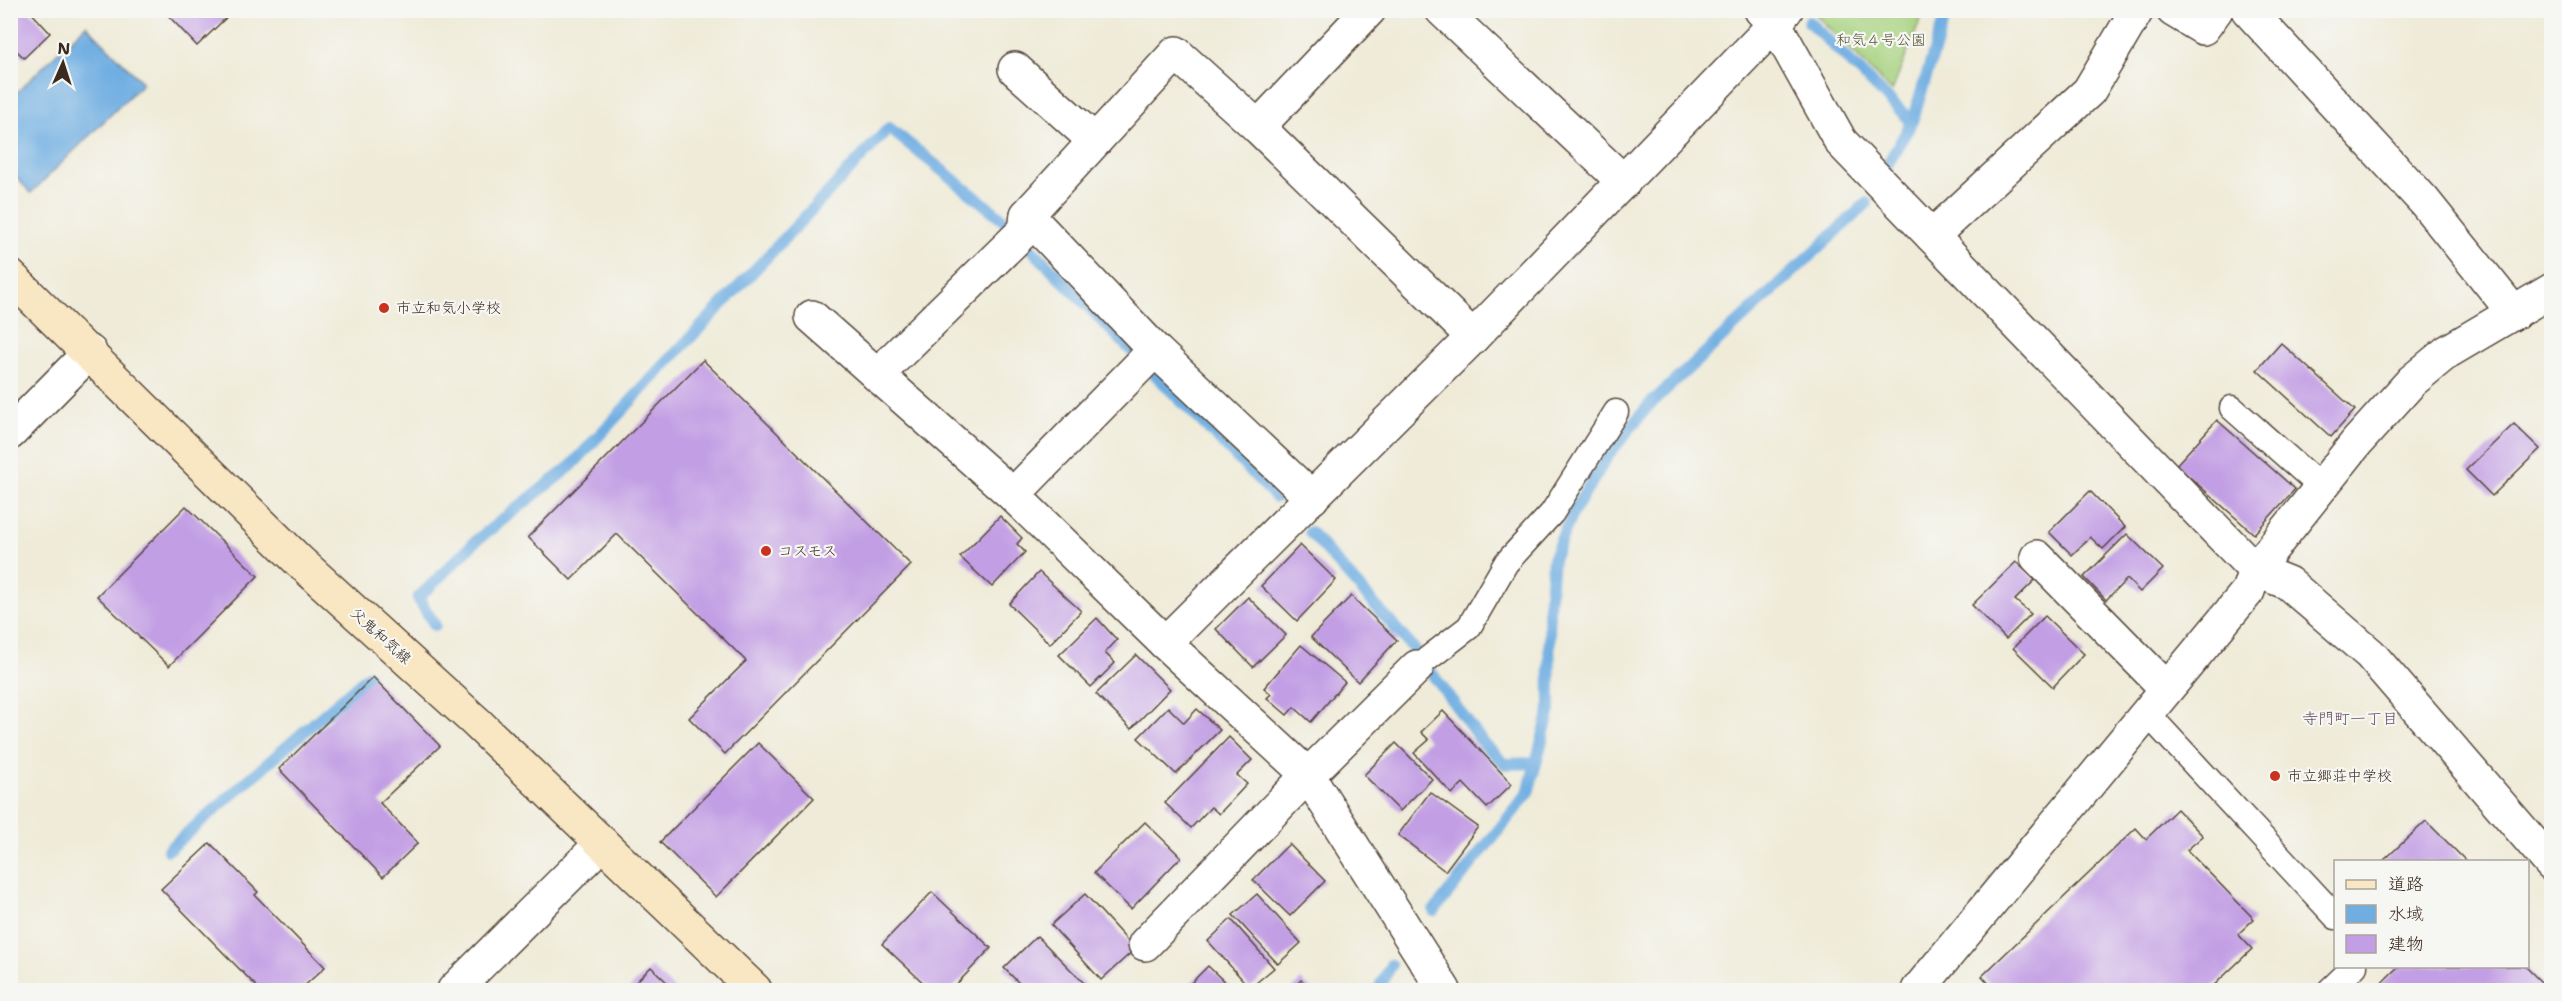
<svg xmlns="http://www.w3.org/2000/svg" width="2562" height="1001" font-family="'Shantell Sans','Klee One',sans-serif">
  <rect width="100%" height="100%" fill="#f6f6f2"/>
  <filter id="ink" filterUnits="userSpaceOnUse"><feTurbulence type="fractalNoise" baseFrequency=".0167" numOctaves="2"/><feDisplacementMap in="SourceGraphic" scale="12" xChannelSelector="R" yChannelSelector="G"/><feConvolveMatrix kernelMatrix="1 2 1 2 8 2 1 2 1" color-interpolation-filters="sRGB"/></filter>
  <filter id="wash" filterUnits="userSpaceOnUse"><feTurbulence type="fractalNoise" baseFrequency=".008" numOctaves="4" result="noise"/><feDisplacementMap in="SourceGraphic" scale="24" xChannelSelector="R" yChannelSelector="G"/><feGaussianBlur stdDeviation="1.35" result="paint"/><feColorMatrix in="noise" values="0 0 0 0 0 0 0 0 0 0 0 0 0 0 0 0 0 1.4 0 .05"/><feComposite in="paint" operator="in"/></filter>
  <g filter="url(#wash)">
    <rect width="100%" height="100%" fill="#efebd8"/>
    <!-- green -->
    <path fill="#a5d17d" stroke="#707e4e" stroke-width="1.5" d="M1822 11H1924L1892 91 1817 16Z"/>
    <!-- water -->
    <path fill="#70aee2" stroke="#566c80" stroke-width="1.5" d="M86 25 143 83 31 193 11 172V98Z"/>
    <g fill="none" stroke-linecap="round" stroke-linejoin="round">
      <!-- stream -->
      <g stroke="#70aee2" stroke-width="12">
        <path d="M1809 22 1912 122"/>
        <path d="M1886 167 1912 122 1947 10"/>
        <path d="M1310 532 1414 649 1483 743 1505 764 1536 763"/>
        <path d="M435 625 418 598 478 539 571 466 641 390 889 128 999 216 1276 497"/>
        <path d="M168 850 368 676"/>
        <path d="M1434 911 1528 793 1550 710 1549 607 1553 559 1572 514 1609 454 1649 405 1867 203"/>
        <path d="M1378 990 1391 965"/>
      </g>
    </g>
    <g id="blocks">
      <!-- building -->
      <g fill="#c29ee4">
        <path d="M10 10H29L50 33 24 58 10 44Z"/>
        <path d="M163 10H234L197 46Z"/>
        <path d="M2281 343 2355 410 2331 437 2257 370Z"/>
        <path d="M703 360 911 565 725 754 689 718 746 661 617 534 571 580 528 537Z"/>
        <path d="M2217 420 2295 489 2254 534 2176 465Z"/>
        <path d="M2514 424 2540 449 2492 496 2466 470Z"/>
        <path d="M2090 491 2125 527 2103 549 2090 537 2072 555 2049 532Z"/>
        <path d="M186 506 258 576 169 666 97 596Z"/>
        <path d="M1000 516 1022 538 1017 544 1025 552 992 587 960 557Z"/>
        <path d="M2127 534 2163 569 2140 592 2127 579 2106 600 2084 577Z"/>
        <path d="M1300 545 1336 580 1297 621 1261 586Z"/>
        <path d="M2016 562 2035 580 2015 600 2031 614 2006 639 1972 605Z"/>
        <path d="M1039 572 1081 611 1050 644 1009 604Z"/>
        <path d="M1351 596 1397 640 1358 682 1311 637Z"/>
        <path d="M1248 597 1286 635 1253 667 1216 629Z"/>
        <path d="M2045 616 2084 654 2053 687 2013 648Z"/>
        <path d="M1097 618 1117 640 1105 653 1115 663 1091 687 1059 655Z"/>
        <path d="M1301 645 1345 682 1311 722 1294 707 1287 715 1267 698 1271 694 1264 688Z"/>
        <path d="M1136 655 1170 689 1131 729 1096 694Z"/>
        <path d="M373 677 440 746 380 803 418 843 383 877 279 769Z"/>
        <path d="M1168 707 1184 723 1197 709 1220 730 1176 774 1138 738Z"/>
        <path d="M1443 711 1512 784 1487 808 1463 783 1452 794 1414 753 1429 740 1421 732Z"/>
        <path d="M1229 737 1252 760 1237 775 1247 784 1219 814 1211 807 1191 828 1165 803Z"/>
        <path d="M758 743 814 798 716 897 660 842Z"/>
        <path d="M1396 743 1432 779 1400 811 1364 775Z"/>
        <path d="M1430 792 1478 827 1445 871 1398 835Z"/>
        <path d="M2177 809 2203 836 2187 850 2254 919 2238 934 2252 949 2209 990H1995L1982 976 2136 828 2146 839Z"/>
        <path d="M2426 821 2467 862H2382Z"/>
        <path d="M1145 822 1181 857 1131 909 1094 873Z"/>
        <path d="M210 843 258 892 255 895 325 967 300 990H260L161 889Z"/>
        <path d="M1289 844 1325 881 1290 916 1253 880Z"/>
        <path d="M932 892 991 948 951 990H931L882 944Z"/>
        <path d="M1085 894 1135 949 1101 980 1051 925Z"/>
        <path d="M1257 894 1301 943 1278 964 1233 915Z"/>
        <path d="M1231 919 1274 968 1250 988 1208 941Z"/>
        <path d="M1037 936 1091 990H1026L1004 968Z"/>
        <path d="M1208 966 1233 990H1184Z"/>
        <path d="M2399 966H2525L2549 990H2384L2379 985Z"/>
        <path d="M651 967 675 990H628Z"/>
        <path d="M1301 980 1312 990H1291Z"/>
      </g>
    </g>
  </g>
  <g filter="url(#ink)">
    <use href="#blocks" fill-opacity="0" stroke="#56473a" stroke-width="1.5"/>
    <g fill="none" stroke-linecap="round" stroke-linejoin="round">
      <!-- service casing -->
      <g stroke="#56473a" stroke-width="27">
        <g id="service">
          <path d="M2232 408 2321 487"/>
          <path d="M1417 667 1469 627 1506 563 1552 513 1616 412"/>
          <path d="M2146 712 2336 917"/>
          <path d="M2330 990 2355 966"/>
        </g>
      </g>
      <!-- minor casing -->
      <g stroke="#56473a" stroke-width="36">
        <g id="minor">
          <path d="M1442 10 1624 182"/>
          <path d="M1786 10 1775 24 1841 142 2255 570 2288 583 2370 654 2552 865"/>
          <path d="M2173 10 2203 28 2216 10"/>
          <path d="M2248 10 2424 201 2514 313"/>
          <path d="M1015 69 1095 141"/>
          <path d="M1258 127 1369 10"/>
          <path d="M1932 236 2089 91 2137 10"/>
          <path d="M812 317 1013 495 1165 643"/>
          <path d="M877 375 1025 230 1027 215"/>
          <path d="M10 433 90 352"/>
          <path d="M1013 495 1155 350"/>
          <path d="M1312 498 1155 350 1027 215 1176 53 1258 127 1473 337"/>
          <path d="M2037 557 2166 688"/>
          <path d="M1145 944 1308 775 1417 667"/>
          <path d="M454 990 602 843"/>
          <path d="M1918 990 2248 591 2255 570 2357 442 2412 381 2447 352 2552 290"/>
        </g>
      </g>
      <!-- tertiary casing -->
      <g stroke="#56473a" stroke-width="36">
        <path id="tertiary" d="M1444 990 1308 775 1165 643 1473 337 1775 24 1761 10"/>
      </g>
      <!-- secondary casing -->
      <g stroke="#56473a" stroke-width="36">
        <path id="secondary" d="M10 276 299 561 476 722 755 990"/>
      </g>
      <!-- service -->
      <use href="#service" stroke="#fff" stroke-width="24"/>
      <!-- minor -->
      <use href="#minor" stroke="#fff" stroke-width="33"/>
      <!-- tertiary -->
      <use href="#tertiary" stroke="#fff" stroke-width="33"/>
      <!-- secondary -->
      <use href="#secondary" stroke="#f9e7c3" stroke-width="33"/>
    </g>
  </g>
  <!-- markers -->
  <g fill="#c8321e" stroke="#f6f6f2" stroke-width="2">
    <circle cx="384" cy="308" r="6"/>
    <circle cx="766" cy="551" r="6"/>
    <circle cx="2275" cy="776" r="6"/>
  </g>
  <g text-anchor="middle" stroke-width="4.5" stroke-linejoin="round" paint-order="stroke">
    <!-- park labels -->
    <g font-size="15" fill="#565436" stroke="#f6f6f2">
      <text x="1881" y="45">和気４号公園</text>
    </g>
    <!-- poi labels -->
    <g font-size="15" fill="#3b2a1e" stroke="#f6f6f2" text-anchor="start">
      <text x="396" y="313">市立和気小学校</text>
      <text x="778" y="556">コスモス</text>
      <text x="2287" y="781">市立郷荘中学校</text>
    </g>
    <!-- street labels -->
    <g font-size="15" fill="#3b2a1e" stroke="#f6f6f2">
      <text transform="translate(381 636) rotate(42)" y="5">父鬼和気線</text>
    </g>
    <!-- neighbourhood labels -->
    <g font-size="16" fill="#6a5363" stroke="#f6f6f2">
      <text x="2350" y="724">寺門町一丁目</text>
    </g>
  </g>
  <!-- margin -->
  <rect width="2562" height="1001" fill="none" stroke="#f6f6f2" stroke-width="36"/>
  <!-- legend -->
  <rect x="2334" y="860" width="195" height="108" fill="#f6f6f2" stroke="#aba49d" stroke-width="1.5"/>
  <rect x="2346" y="880" width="30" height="9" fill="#f9e7c3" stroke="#aba49d" stroke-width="1.5"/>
  <text x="2388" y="890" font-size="18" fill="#3b2a1e">道路</text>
  <rect x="2346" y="905" width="30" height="18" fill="#70aee2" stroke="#aba49d" stroke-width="1.5"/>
  <text x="2388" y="920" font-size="18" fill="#3b2a1e">水域</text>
  <rect x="2346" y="935" width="30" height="18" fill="#c29ee4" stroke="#aba49d" stroke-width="1.5"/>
  <text x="2388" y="950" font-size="18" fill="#3b2a1e">建物</text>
  <!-- north arrow -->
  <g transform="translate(63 63) rotate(3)" stroke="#f6f6f2" stroke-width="4.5" paint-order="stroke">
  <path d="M0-4.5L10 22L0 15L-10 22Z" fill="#3b2a1e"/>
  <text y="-9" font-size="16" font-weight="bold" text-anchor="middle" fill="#3b2a1e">N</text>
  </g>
</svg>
